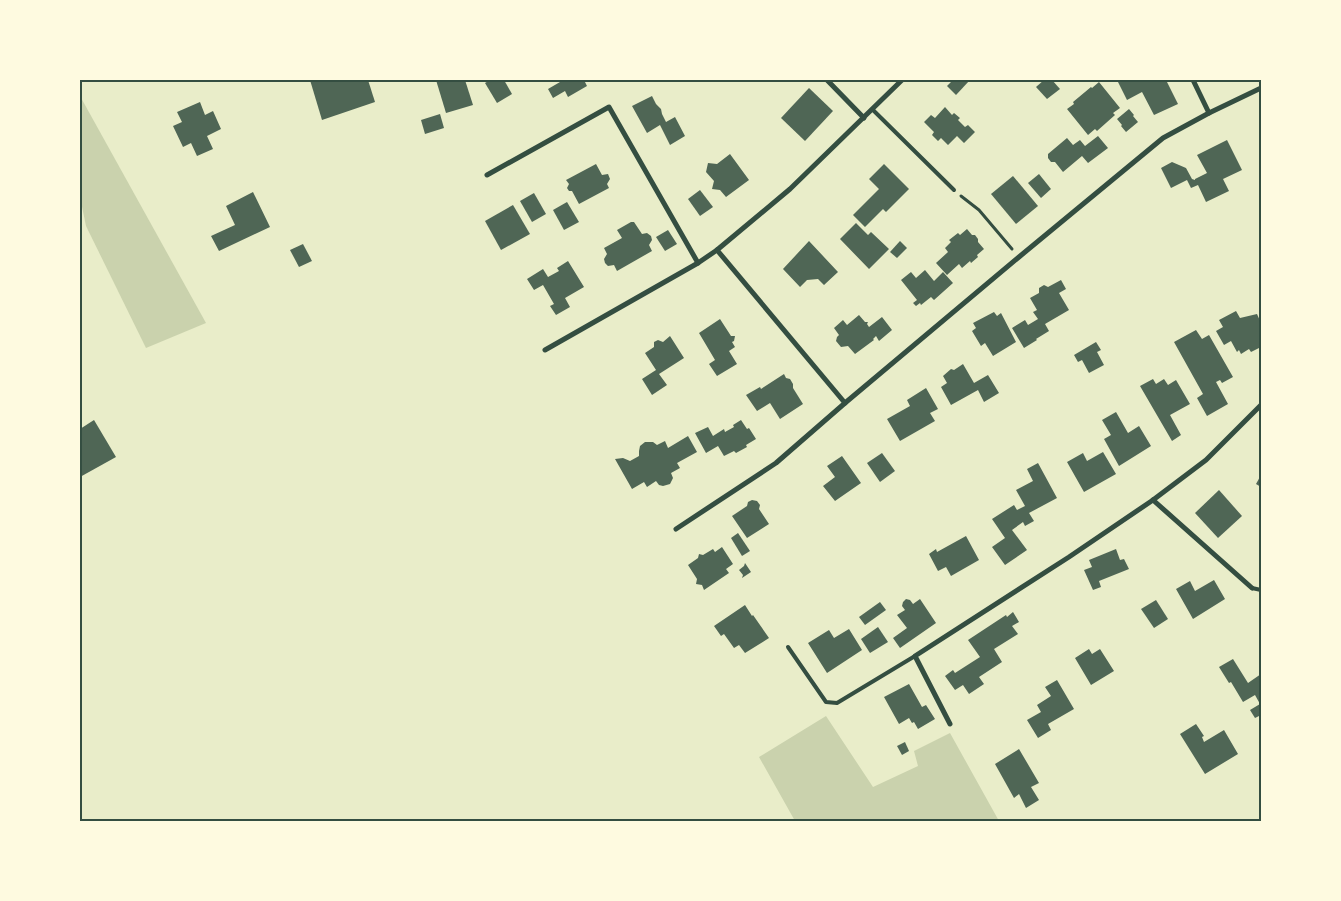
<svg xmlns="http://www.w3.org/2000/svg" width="1341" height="901" font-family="Mulish,sans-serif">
  <rect width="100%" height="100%" fill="#e9edc9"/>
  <!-- green -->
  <g fill="#cad2ad">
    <path d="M80 96 206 323 146 348 86 226 80 197Z"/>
    <path d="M826 716 873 787 918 766 914 751 950 733 999 821H795L759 757Z"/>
  </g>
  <!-- building -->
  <g fill="#4f6655">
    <path d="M310 80H368L375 102 322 120Z"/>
    <path d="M436 80H465L473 105 446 113Z"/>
    <path d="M490 80H504L512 94 497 103 485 83Z"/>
    <path d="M558 80H584L587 86 568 97 565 91 553 98 548 89 560 82Z"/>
    <path d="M953 80H970L956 95 947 86Z"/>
    <path d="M1044 80H1052L1060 89 1047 99 1036 87Z"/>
    <path d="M1123 80H1156L1157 82 1161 80H1166L1178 104 1154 115 1142 92 1127 100 1118 82Z"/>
    <path d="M1099 82 1120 108 1113 113 1115 115 1097 131 1095 129 1088 135 1067 109 1074 104 1073 102 1091 87 1092 88Z"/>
    <path d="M809 88 833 111 805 141 781 118Z"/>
    <path d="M652 96 656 104 661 109 662 114 666 122 675 117 685 136 670 145 660 125 647 133 632 106Z"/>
    <path d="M200 102 205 115 213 111 221 129 207 136 213 149 197 156 191 143 183 147 173 126 182 122 177 112Z"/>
    <path d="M945 107 952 115 954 113 960 118 958 120 965 127 968 125 975 132 964 143 957 136 948 145 941 138 938 141 932 135 934 132 924 122 931 115 935 118Z"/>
    <path d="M1129 109 1134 115 1133 116 1138 122 1126 132 1121 126 1122 125 1117 119Z"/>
    <path d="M440 114 444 128 425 134 421 120Z"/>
    <path d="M1098 136 1108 148 1088 163 1082 156 1063 172 1055 162H1051L1048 158V154L1067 138 1073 145 1080 140 1085 146Z"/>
    <path d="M1227 140 1242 170 1223 179 1229 191 1206 202 1198 185 1191 188 1187 180 1171 188 1161 168 1172 162 1186 168 1192 179 1195 180V179L1207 173 1197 155Z"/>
    <path d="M730 154 749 180 726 197 720 190 712 189 714 181 706 172 708 163 717 164Z"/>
    <path d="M596 164 602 175 608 174 610 179 607 184 609 188 579 204 572 191H569L567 188 569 184 566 180Z"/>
    <path d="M884 164 909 189 886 212 883 209 865 227 853 215 879 189 869 179Z"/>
    <path d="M1039 174 1051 189 1041 198 1028 183Z"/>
    <path d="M1013 176 1038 206 1016 224 991 194Z"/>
    <path d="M700 190 713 207 700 216 688 199Z"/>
    <path d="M253 192 270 227 219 251 211 236 235 225 226 206Z"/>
    <path d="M534 193 546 214 532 222 520 201Z"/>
    <path d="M567 202 579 222 564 230 553 210Z"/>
    <path d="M513 205 530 234 501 250 485 221Z"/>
    <path d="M631 222H634L642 234 647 233 651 236 652 240 649 245 652 251 617 271 614 265 608 266 605 263 604 259 607 254 604 248 622 238 617 230Z"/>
    <path d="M856 223 868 235 871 232 889 249 869 269 840 239Z"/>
    <path d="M967 229 972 235H975L978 239V242L984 249 977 255 978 257 971 263 970 261 962 268 959 264 947 275 936 263 948 252 945 248 951 242 949 240 958 233 960 235Z"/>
    <path d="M668 230 677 244 665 251 656 237Z"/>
    <path d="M809 241 838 272 824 285 818 279 807 280 800 287 783 269Z"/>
    <path d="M900 241 907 248 897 258 890 252Z"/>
    <path d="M303 244 312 261 299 267 290 250Z"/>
    <path d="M568 261 584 287 565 298 570 307 556 315 550 306 554 304 543 285 534 290 527 279 543 269 548 277 559 271 557 268Z"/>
    <path d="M925 270 934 281 943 272 953 283 934 300 931 297 921 305 920 303 916 306 913 303 917 300 901 280 911 272 916 278Z"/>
    <path d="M1061 280 1066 289 1059 293 1069 310 1045 324 1049 331 1036 339 1037 340 1024 348 1012 328 1025 320 1028 325 1038 319 1033 312 1037 310 1030 298 1039 293V288L1044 285 1048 287Z"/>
    <path d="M1236 311 1240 318 1257 314 1261 323V347L1251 352 1249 349 1241 354 1239 350 1237 352 1231 341 1224 345 1216 331 1223 327 1219 320Z"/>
    <path d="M994 312 997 316 1001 313 1016 342 993 356 985 343 981 346 972 331 976 328 973 323Z"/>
    <path d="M859 315 865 322H868L867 324 869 327 882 317 892 330 879 341 876 336 873 339 874 340 855 354 848 346 841 347 836 341 837 337 839 335 834 328 843 320 847 325Z"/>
    <path d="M720 319 731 336H735L734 341 732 342 735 347 729 351 737 364 717 376 709 364 715 360 699 333Z"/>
    <path d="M1196 330 1202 339 1209 335 1233 377 1222 383 1220 380 1216 382 1228 404 1207 416 1197 398 1203 394 1174 342Z"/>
    <path d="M670 336 684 358 659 374 667 385 652 395 642 379 656 370 645 353 654 347V342L658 340 663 342Z"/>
    <path d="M1096 342 1101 350 1097 352 1104 365 1089 373 1082 360 1078 362 1074 355Z"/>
    <path d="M963 364 974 383 988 375 999 393 984 402 978 390 951 405 941 387 947 383 943 376 951 369 954 370Z"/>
    <path d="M784 374 786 378 790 379 793 384V388L803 404 780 419 770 403 757 411 746 395 760 387 761 389Z"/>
    <path d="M1153 379 1156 384 1164 379 1168 385 1176 380 1190 404 1170 415 1181 435 1172 441 1140 386Z"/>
    <path d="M926 388 938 409 930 413 935 421 900 441 887 419 910 406 907 400Z"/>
    <path d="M1116 412 1128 433 1139 426 1151 446 1119 466 1104 439 1111 435 1102 420Z"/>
    <path d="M94 420 116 457 80 477V429Z"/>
    <path d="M741 420 747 429 749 428 756 439 746 445 747 447 736 453 734 451 724 456 718 446 706 453 695 433 708 427 713 436 724 429 725 432 734 427 733 425Z"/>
    <path d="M688 436 697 452 677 463 680 468 671 473 673 478 670 484 663 486 659 485 656 481 647 487 644 482 632 489 615 459 623 458 630 461 639 456V451L640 446 645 442H653L657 445 665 441 668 448Z"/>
    <path d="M1103 452 1116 474 1084 492 1067 462 1083 453 1087 461Z"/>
    <path d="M882 453 895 471 880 482 867 463Z"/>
    <path d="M842 456 861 483 835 501 823 486 835 477 827 466Z"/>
    <path d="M1038 463 1057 498 1029 513 1034 521 1025 526 1023 522 1012 530 1027 550 1005 565 992 547 1005 538 992 519 1014 505 1017 510 1025 506 1016 490 1033 481 1027 469Z"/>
    <path d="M1261 475V487L1256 484Z"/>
    <path d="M1219 490 1242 516 1218 538 1195 513Z"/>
    <path d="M752 500 757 501 760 505 759 509 769 524 747 538 732 516 747 506 748 502Z"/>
    <path d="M738 533 750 551 742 556 731 538Z"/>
    <path d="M966 536 979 560 951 576 946 567 938 571 929 554 936 549 937 552Z"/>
    <path d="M722 547 733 564 726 569 729 573 704 590 702 585 696 584 697 579 688 565 698 558 699 554 703 555 713 549 715 552Z"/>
    <path d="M1116 549 1120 560 1124 559 1129 569 1099 581 1101 587 1093 590 1084 570 1092 567 1089 560Z"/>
    <path d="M745 563 751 572 742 578 743 575 739 570 744 566Z"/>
    <path d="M1214 580 1225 599 1193 619 1176 589 1190 581 1195 591Z"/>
    <path d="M906 599 910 600 913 604 920 599 936 623 900 648 893 638 907 628 897 615 905 610 902 606 903 602Z"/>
    <path d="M1156 600 1168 619 1154 628 1141 609Z"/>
    <path d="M880 602 886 610 865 625 859 617Z"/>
    <path d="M745 605 752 616 753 615 769 638 745 653 739 645 734 648 724 634 721 636 714 626Z"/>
    <path d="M1013 612 1019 622 1012 626 1018 634 994 649 1002 662 979 677 984 684 969 694 963 685 955 690 945 676 953 670 955 673 980 657 968 640 1006 615 1007 617Z"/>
    <path d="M878 627 888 642 870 653 861 639Z"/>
    <path d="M849 629 862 650 827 673 808 643 829 630 834 638Z"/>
    <path d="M1089 649 1092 654 1100 649 1114 671 1091 685 1075 658Z"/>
    <path d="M1233 659 1248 683 1261 674V715L1255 718 1250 710 1260 704 1255 695 1243 702 1231 682 1229 683 1219 667Z"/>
    <path d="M1057 680 1074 709 1048 724 1051 730 1038 738 1027 720 1041 712 1037 705 1051 696 1045 687Z"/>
    <path d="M909 684 922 707 926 705 935 719 918 729 914 722 912 723 909 718 899 724 884 697Z"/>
    <path d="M1196 724 1204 736 1202 737 1204 742 1224 730 1238 754 1205 774 1180 734Z"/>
    <path d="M905 742 909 751 902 755 897 746Z"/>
    <path d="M1019 749 1039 783 1031 787 1039 800 1026 808 1019 794 1014 798 995 764Z"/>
  </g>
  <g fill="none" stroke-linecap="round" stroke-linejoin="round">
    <!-- path -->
    <path stroke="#344e41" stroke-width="3" d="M961 196 979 210 1012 249"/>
    <!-- service -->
    <g stroke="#344e41" stroke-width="4">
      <path d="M873 110 954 190"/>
      <path d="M1252 588 1261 590"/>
      <path d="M788 647 826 702 837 703 915 656"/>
    </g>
    <!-- minor -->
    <g stroke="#344e41" stroke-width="5">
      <path d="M827 80 864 118"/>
      <path d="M1193 80 1209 113"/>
      <path d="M487 175 609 107 698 263"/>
      <path d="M545 350 698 263 717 250 790 189 902 80"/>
      <path d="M845 403 1019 257 1163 138 1209 113 1261 88"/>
      <path d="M1153 500 1252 588"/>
      <path d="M676 529 776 463 845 403 717 250"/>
      <path d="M950 724 915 656 1069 557 1153 500 1206 460 1261 405"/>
    </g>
  </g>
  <!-- border -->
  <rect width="1341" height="901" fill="none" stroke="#fefae0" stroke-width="162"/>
  <rect x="81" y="81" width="1179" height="739" fill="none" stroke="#344e41" stroke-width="2"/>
</svg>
